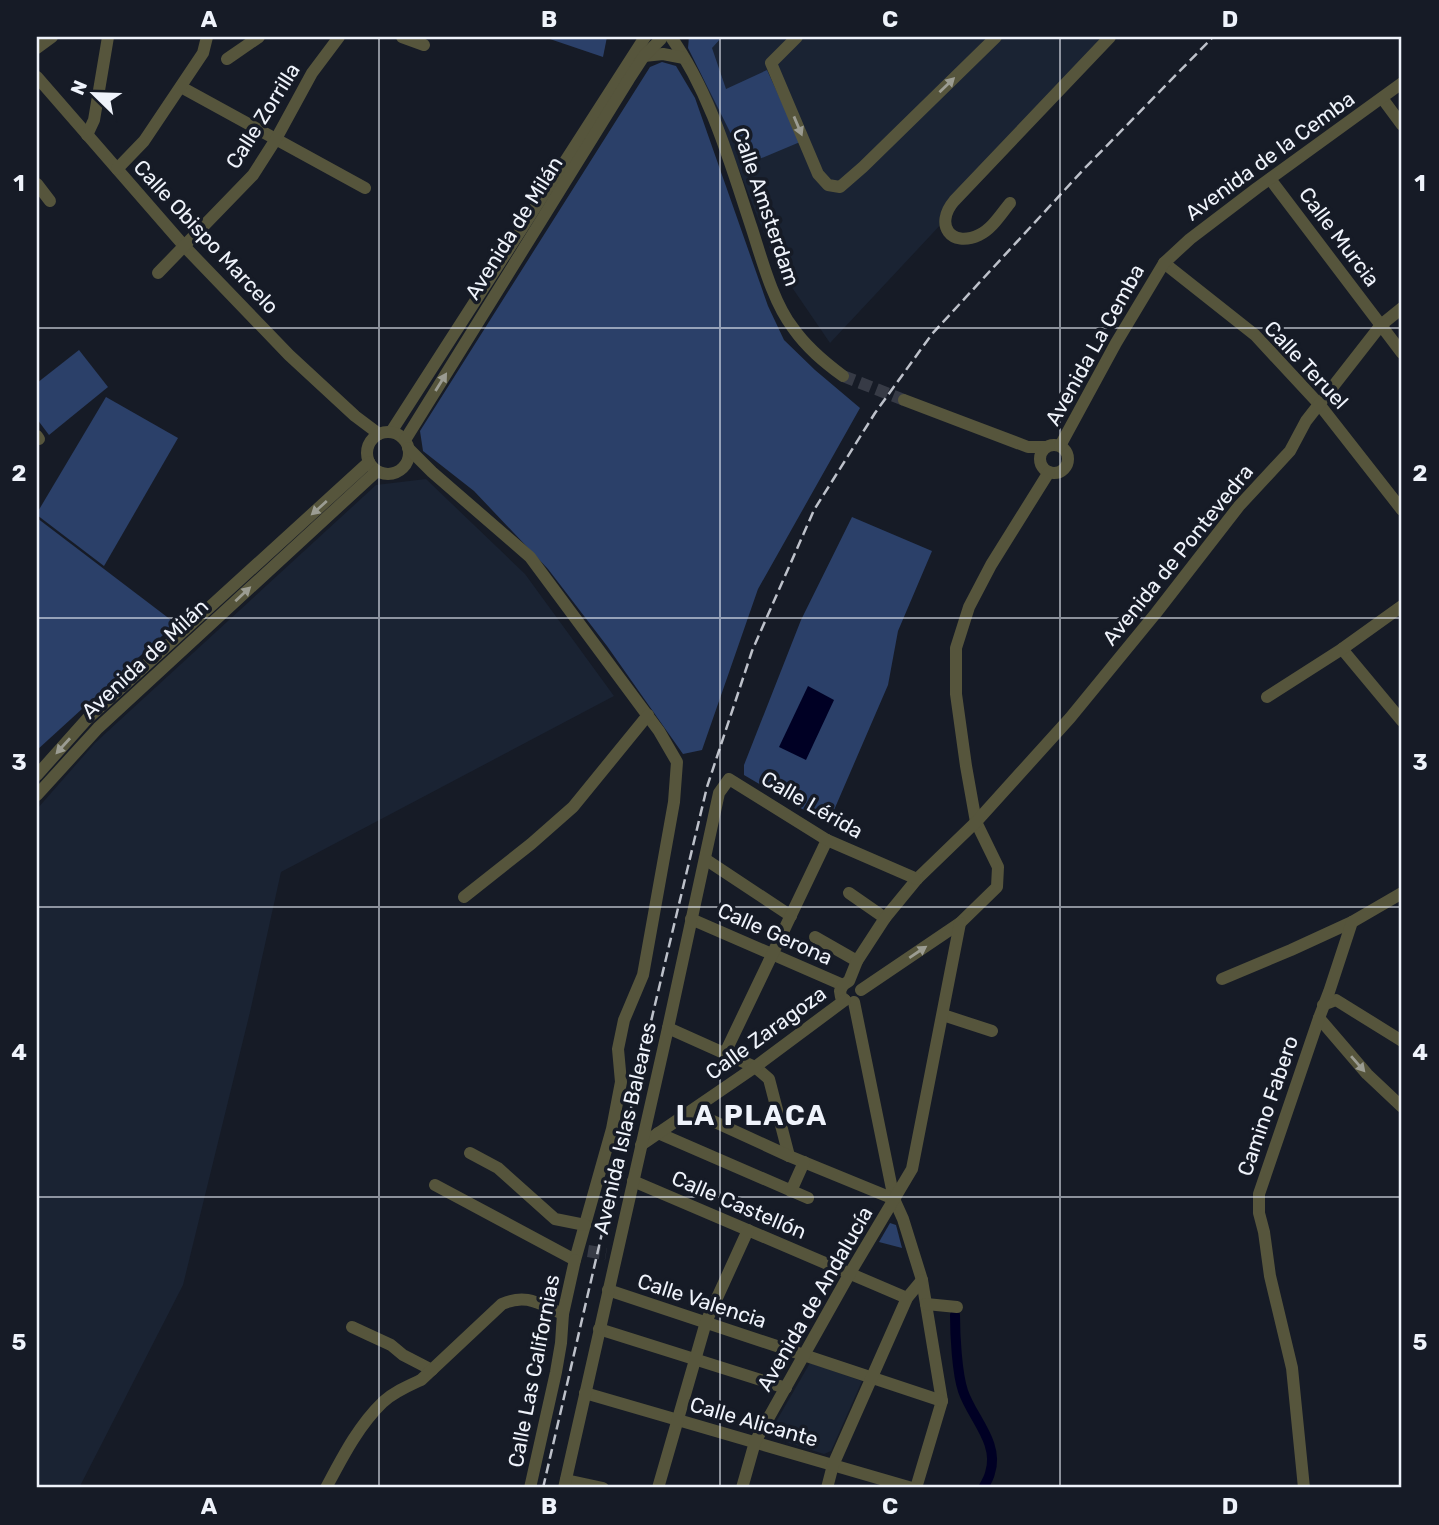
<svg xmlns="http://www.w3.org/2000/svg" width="1439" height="1525" font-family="Rubik,sans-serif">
  <rect width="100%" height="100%" fill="#161b26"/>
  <!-- built -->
  <g fill="#1a2333">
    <path d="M687 37H1116L830 343 776 264Z"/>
    <path d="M426 479 525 574 614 696 281 872 250 1012 183 1285 79 1488H37V809L95 743 376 485Z"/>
    <path d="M810 1363 862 1381 831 1451 824 1454 773 1438 770 1432Z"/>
  </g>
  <!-- green -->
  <g fill="#2b4069">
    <path d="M544 37H607L603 57Z"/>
    <path d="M689 37H722L712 48 726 89 767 70 800 142 750 163 730 132 688 48Z"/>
    <path d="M662 62 676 66 695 98 768 306 784 340 815 370 860 408 758 589 702 750 683 754 607 646 548 569 474 491 423 451 420 431 650 67Z"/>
    <path d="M79 350 108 387 49 435 37 419V383Z"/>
    <path d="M106 397 178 438 104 566 37 515V513Z"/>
    <path d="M852 517 932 551 898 631 888 685 828 824 744 775V765L801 620Z"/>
    <path d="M37 518 171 620 174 625 37 750Z"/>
    <path d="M890 1223 896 1225 902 1248 879 1242Z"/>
  </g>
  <!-- water -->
  <path fill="#000024" d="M808 686 834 700 806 760 779 747Z"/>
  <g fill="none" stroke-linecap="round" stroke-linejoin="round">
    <!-- canal -->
    <path stroke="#000024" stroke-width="10" d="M955 1315C955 1335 957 1373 963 1391 972 1418 1000 1443 990 1473 989 1478 986 1483 983 1488"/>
    <!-- minor-tunnel -->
    <g stroke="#373b46" stroke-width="12" stroke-dasharray="12 6" stroke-linecap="butt">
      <path d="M843 376 904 400"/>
      <path d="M588 1251 606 1254"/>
    </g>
    <!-- minor -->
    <g stroke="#56553c" stroke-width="12">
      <path d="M402 37 424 45"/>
      <path d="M671 37C711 94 730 163 752 229 762 260 773 302 793 328 807 348 824 362 843 376"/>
      <path d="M797 37 771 63 818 174 828 185 840 187 863 167 996 37"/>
      <path d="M37 48 52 37"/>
      <path d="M644 56 663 54 684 58"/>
      <path d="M227 59 259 37"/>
      <path d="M37 77 185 247 289 355 355 416 379 434"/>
      <path d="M181 87 365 188"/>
      <path d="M1382 98 1402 125"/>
      <path d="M87 135 94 120 108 37"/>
      <path d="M117 169 144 141 203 53 207 37"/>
      <path d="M1270 179 1402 353"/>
      <path d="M37 184 50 201"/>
      <path d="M1010 203C1001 214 992 229 979 235 951 248 934 225 954 201L1110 37"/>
      <path d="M1164 263 1255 335 1319 404 1402 510"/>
      <path d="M158 273 253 175 276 139 312 73 339 37"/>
      <path d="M904 400 1028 447H1045"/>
      <path d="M391 432 645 37"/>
      <circle cx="388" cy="453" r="21"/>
      <path d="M37 436 39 439"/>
      <path d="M405 440 629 79 644 56 661 39"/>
      <circle cx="1054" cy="459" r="14"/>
      <path d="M1060 446 1116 343 1164 263 1190 239 1257 188 1402 83"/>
      <path d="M408 448 432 472 530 557 659 731 677 762 674 802 643 975 624 1020 618 1049 621 1082 612 1129 575 1260 435 1185"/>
      <path d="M1342 649 1402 721"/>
      <path d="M1267 697 1342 649 1402 606"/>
      <path d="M37 775 87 719 369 462"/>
      <path d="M37 795 98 728 377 471"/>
      <path d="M705 859 791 916"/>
      <path d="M849 893 885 918"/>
      <path d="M464 897 531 844 573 807 648 715"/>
      <path d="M691 919 843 985"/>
      <path d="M815 937 857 961"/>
      <path d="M1222 979 1291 950 1352 922"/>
      <path d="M861 990 960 923 997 887 998 867 976 822 966 766 956 694V648L969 607 991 565 1049 472"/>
      <path d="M845 1000 841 997 840 991 843 985 849 981 857 961 885 918 917 879 976 822 1070 718 1156 613 1239 506 1290 451 1306 421 1381 325 1402 308"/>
      <path d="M854 1002 894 1199 903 1219 922 1280 942 1401 916 1488"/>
      <path d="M1323 1005 1336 1000 1402 1041"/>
      <path d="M943 1015 992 1031"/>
      <path d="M1319 1018 1367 1074 1402 1107"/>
      <path d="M668 1028 755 1067 769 1079 789 1156"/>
      <path d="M725 1053 827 840"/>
      <path d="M691 1111 789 1156 894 1199"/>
      <path d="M658 1133 808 1198"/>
      <path d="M641 1145 755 1067 845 1000"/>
      <path d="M470 1153 498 1168 555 1219 585 1225"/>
      <path d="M633 1181 907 1298"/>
      <path d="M791 1191 804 1162"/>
      <path d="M608 1290 942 1401"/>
      <path d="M926 1304 957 1307"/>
      <path d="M352 1327 391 1345 403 1355 432 1370"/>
      <path d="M599 1329 786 1388"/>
      <path d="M585 1393 912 1488"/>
      <path d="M566 1480 603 1488"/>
      <path d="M326 1488C342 1458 358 1426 383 1402 394 1392 408 1386 421 1380L502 1304C527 1293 539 1304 563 1314"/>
      <path d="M530 1488 556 1372 561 1343 563 1314 575 1260"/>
      <path d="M564 1488 668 1028 719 793 729 779 827 840 917 879"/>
      <path d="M658 1488 706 1322 748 1230"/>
      <path d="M742 1488 755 1442 850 1273 912 1169 960 923"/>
      <path d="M827 1488 833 1465 907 1298 922 1280"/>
      <path d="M1304 1488 1292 1368 1270 1276 1264 1232 1259 1213V1194L1319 1018 1329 992 1352 922 1402 893"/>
    </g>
    <!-- rail -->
    <path stroke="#bdc1ca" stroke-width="2.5" stroke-dasharray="10 5" stroke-linecap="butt" d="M543 1488 653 1013 707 787 752 651 814 510 875 413 932 334 1084 169 1213 37"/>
  </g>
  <!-- one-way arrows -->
  <defs><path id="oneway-solid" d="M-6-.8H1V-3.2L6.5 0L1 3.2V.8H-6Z" transform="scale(1.75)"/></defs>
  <g fill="#9b9c92">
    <use href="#oneway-solid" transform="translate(947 85) rotate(-44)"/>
    <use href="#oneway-solid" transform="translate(798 126) rotate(67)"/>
    <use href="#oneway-solid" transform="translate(441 382) rotate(-58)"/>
    <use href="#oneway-solid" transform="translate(319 508) rotate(138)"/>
    <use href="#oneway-solid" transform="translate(243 594) rotate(-43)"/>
    <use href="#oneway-solid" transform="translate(63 746) rotate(132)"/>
    <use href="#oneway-solid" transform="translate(918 952) rotate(-34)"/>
    <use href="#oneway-solid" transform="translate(1358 1064) rotate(49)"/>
  </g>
  <!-- grid -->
  <path fill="none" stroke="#eff3fb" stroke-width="2" stroke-opacity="0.55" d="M379 37V1488M720 37V1488M1060 37V1488M37 328H1402M37 618H1402M37 907H1402M37 1197H1402"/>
  <g text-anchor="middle" stroke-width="7" stroke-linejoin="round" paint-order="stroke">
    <!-- street labels -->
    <g font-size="21" fill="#eff3fb" stroke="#161b26">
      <text transform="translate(263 116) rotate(-58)" y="7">Calle Zorrilla</text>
      <text transform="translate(1270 156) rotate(-36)" y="7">Avenida de la Cemba</text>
      <text transform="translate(766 207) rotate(71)" y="7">Calle Amsterdam</text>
      <text transform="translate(514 228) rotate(-58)" y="7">Avenida de Milán</text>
      <text transform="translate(206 237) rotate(47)" y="7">Calle Obispo Marcelo</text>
      <text transform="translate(1339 237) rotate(53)" y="7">Calle Murcia</text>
      <text transform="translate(1095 345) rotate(-61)" y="7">Avenida La Cemba</text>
      <text transform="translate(1306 365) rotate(47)" y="7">Calle Teruel</text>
      <text transform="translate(1178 555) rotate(-51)" y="7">Avenida de Pontevedra</text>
      <text transform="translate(145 659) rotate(-43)" y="7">Avenida de Milán</text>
      <text transform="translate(812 805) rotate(30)" y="7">Calle Lérida</text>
      <text transform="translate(775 934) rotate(24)" y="7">Calle Gerona</text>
      <text transform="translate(766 1033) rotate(-36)" y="7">Calle Zaragoza</text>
      <text transform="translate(1268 1106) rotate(-71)" y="7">Camino Fabero</text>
      <text transform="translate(625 1128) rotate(-77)" y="7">Avenida Islas Baleares</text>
      <text transform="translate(739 1205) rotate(23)" y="7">Calle Castellón</text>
      <text transform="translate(815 1299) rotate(-60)" y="7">Avenida de Andalucía</text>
      <text transform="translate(702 1301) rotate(18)" y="7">Calle Valencia</text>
      <text transform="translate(534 1371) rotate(-79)" y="7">Calle Las Californias</text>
      <text transform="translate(754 1422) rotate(16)" y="7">Calle Alicante</text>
    </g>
    <!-- district labels -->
    <g font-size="28" font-weight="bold" letter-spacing="2" fill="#eff3fb" stroke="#161b26">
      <text x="752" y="1125">LA PLACA</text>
    </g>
  </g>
  <!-- border -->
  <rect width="1439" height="1525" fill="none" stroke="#161b26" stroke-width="77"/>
  <!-- north arrow -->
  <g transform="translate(94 94) rotate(293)" stroke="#161b26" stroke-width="5" paint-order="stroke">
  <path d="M0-5L12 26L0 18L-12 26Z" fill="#eff3fb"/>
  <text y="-10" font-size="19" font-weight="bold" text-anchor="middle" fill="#eff3fb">N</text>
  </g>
  <rect x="38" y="38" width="1362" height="1448" fill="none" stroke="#eff3fb" stroke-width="2.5"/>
  <g font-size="23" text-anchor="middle" font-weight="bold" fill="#eff3fb">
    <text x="209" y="27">A</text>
    <text x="549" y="27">B</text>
    <text x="890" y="27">C</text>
    <text x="1230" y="27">D</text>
    <text x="19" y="191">1</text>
    <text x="1420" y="191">1</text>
    <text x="19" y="481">2</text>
    <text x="1420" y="481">2</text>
    <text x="19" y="770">3</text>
    <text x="1420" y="770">3</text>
    <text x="19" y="1060">4</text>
    <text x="1420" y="1060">4</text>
    <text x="19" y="1350">5</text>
    <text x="1420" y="1350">5</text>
    <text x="209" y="1514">A</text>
    <text x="549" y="1514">B</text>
    <text x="890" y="1514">C</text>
    <text x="1230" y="1514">D</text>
  </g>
</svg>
